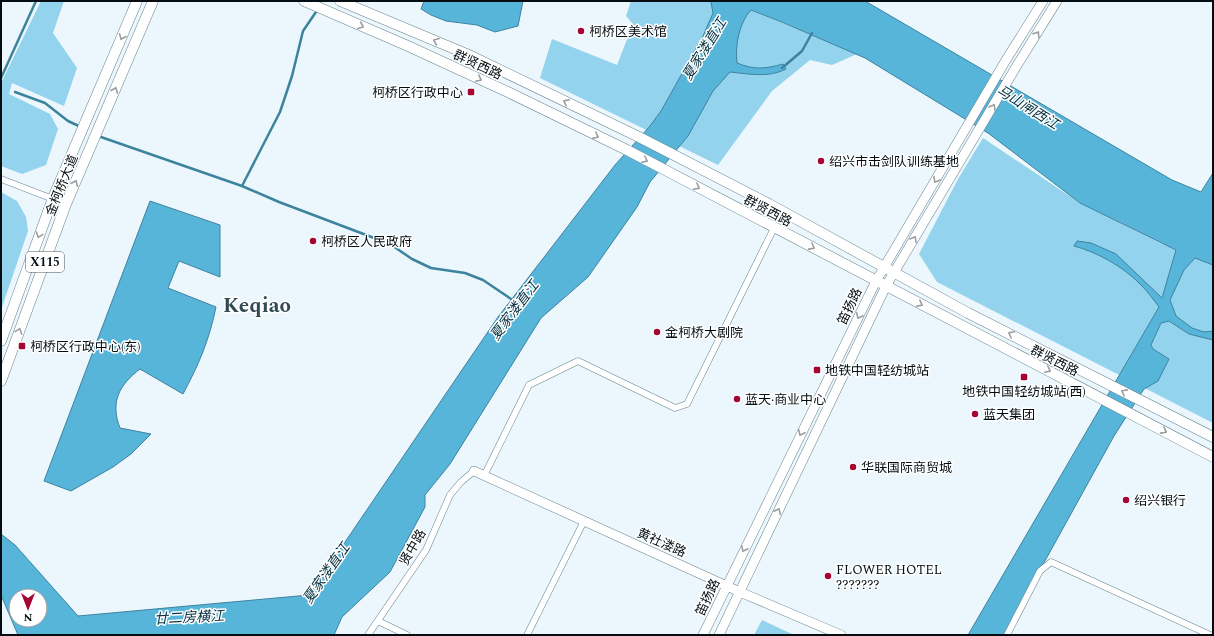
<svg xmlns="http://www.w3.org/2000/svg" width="1214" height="636" font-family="Spectral,'Noto Sans SC',serif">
  <rect width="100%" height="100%" fill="#ebf7fc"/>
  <!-- green -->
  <g fill="#93d3ee">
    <path d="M41 1H64L53 33 77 68 64 106 12 83 9 94 50 114 58 129 46 165 22 174 1 166V125L2 121 1 83Z"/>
    <path d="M631 1H708L751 10 857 54 832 65 810 60 772 91 718 165 540 78 552 39 617 65 633 24 626 16Z"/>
    <path d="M983 138 1080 203 1162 244 1213 265V423L937 282 919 254 958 179Z"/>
    <path d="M1 192 17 201 26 217 28 231 1 310Z"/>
    <path d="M762 620 794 635H754Z"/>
  </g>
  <!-- water -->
  <g fill="#57b5da" stroke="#3e839e" fill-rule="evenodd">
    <path d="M424 1H523L518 26 495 32 477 25 446 21 431 15 421 9Z"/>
    <path d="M708 1H865L1172 180 1201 192 1213 173V265L1195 258 1184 270 1170 300 1176 316 1192 328 1204 332 1213 331V340L1189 334 1169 321 1161 323 1151 345 1153 349 1169 359 1158 381 1144 389 1114 436 1004 635H968L1159 307C1153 299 1148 292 1141 285 1124 267 1097 252 1074 246L1077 241 1091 243 1116 254 1162 298 1176 250 1080 203 988 133 865 58 784 23 751 10C739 23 735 45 737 63 754 70 765 69 783 64L786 69C768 78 750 74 730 72L713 91 688 136 650 182 637 207 588 277 541 318 450 464 425 495V507L390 572 342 617 334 635H18L1 595V534L15 545 78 616 309 595 498 317 615 165 650 126 661 111 703 36 713 13 711 2ZM16 596H40V620H16Z"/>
    <path d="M150 201 220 225V277L179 261 168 288 216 307C209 341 199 364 183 394L140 369C119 385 110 402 120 428L151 434 131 454 113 467 71 491 44 481Z"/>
  </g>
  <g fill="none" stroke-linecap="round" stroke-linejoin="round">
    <!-- stream -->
    <g stroke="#3e839e" stroke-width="2.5">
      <path d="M782 68 802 51 812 33"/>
      <path d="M1 78 36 1"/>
      <path d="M15 92 45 103 68 121 81 127"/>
      <path d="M98 136 242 186 279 202 390 244 412 259 431 268 465 273 483 280 514 301"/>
      <path d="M242 186 280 112 292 76 303 31 318 9"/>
    </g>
    <!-- street casing -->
    <g stroke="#69838f" stroke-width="7">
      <g id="street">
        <path d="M1 179 66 204"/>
        <path d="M484 476 529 385 578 361 675 408 687 404 774 228"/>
        <path d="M378 621 407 635"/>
        <path d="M368 635 426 550 450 495 461 482 474 471"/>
        <path d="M527 635 584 521"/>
        <path d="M1007 635 1040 571 1051 562 1210 635"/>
      </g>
    </g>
    <!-- secondary casing -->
    <g stroke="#69838f" stroke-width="10">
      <g id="secondary">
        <path d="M474 471 740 592 841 635"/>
        <path d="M703 635 876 281 1006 60 1043 1"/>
        <path d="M719 635 886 286 1016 67 1057 1"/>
      </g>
    </g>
    <!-- primary casing -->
    <g stroke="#69838f" stroke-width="11">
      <g id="primary">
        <path d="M304 1 408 46 510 93 627 150 1213 457"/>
        <path d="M340 1 469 55 639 137 769 204 968 313 1213 437"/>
        <path d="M1 341 53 198 137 1"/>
        <path d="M1 381 66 204 153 1"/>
      </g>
    </g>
    <!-- street -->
    <use href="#street" stroke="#fff" stroke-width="6"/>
    <!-- secondary -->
    <use href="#secondary" stroke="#fff" stroke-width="9"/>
    <!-- primary -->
    <use href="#primary" stroke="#fff" stroke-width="10"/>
  </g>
  <!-- one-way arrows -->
  <defs><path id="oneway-chevron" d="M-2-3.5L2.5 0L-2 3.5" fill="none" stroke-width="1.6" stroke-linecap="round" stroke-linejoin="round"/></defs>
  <g stroke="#9b9ea0">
    <use href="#oneway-chevron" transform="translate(361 26) rotate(23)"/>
    <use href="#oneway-chevron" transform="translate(1037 34) rotate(-58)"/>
    <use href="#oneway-chevron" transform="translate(122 37) rotate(113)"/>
    <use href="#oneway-chevron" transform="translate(436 41) rotate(-157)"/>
    <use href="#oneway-chevron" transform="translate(479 79) rotate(25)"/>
    <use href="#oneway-chevron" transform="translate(115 90) rotate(-67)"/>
    <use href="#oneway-chevron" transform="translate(566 102) rotate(-154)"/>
    <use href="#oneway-chevron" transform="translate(993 107) rotate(-59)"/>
    <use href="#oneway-chevron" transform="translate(596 136) rotate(26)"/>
    <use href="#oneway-chevron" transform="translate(645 160) rotate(27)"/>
    <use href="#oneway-chevron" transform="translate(936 180) rotate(120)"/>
    <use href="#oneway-chevron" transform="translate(75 183) rotate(-67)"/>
    <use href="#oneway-chevron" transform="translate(697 187) rotate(28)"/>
    <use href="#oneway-chevron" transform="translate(39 235) rotate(110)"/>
    <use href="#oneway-chevron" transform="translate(914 239) rotate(-59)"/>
    <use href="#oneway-chevron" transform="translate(812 247) rotate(28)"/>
    <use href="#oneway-chevron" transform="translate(920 304) rotate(27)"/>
    <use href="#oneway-chevron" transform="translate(859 316) rotate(116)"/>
    <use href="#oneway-chevron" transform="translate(19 331) rotate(-70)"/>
    <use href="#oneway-chevron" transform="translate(1011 334) rotate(-153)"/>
    <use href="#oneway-chevron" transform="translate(1048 370) rotate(27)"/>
    <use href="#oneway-chevron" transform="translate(1124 392) rotate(-152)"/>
    <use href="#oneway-chevron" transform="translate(1164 431) rotate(28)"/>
    <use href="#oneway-chevron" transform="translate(801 433) rotate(116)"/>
    <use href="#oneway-chevron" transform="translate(778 511) rotate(-64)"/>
    <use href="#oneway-chevron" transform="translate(744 549) rotate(116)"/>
  </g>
  <!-- markers -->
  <g fill="#a30632" stroke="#fff" stroke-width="1.5">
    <circle cx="581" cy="31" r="4"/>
    <rect x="467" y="88" width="8" height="8" rx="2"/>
    <circle cx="821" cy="161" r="4"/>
    <circle cx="313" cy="241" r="4"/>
    <circle cx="657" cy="332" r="4"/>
    <rect x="18" y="342" width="8" height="8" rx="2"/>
    <rect x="813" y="366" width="8" height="8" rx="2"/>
    <rect x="1020" y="373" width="8" height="8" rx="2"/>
    <circle cx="737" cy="399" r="4"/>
    <circle cx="975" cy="414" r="4"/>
    <circle cx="853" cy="467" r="4"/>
    <circle cx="1126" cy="500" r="4"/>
    <circle cx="828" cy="576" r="4"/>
  </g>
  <g text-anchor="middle" stroke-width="3" stroke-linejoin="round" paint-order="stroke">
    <!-- shield labels -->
    <rect fill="#fff" stroke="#4f5658" stroke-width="1" x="26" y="252" width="38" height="20" rx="3"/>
    <g font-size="12" font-weight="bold" fill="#040d11">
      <text x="45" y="266">X115</text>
    </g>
    <!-- poi labels -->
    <g font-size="13" fill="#040d11" stroke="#fff" text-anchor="start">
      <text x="589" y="36">柯桥区美术馆</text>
      <text x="463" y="97" text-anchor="end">柯桥区行政中心</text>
      <text x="829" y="166">绍兴市击剑队训练基地</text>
      <text x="321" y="246">柯桥区人民政府</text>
      <text x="665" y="337">金柯桥大剧院</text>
      <text x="30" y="351">柯桥区行政中心(东)</text>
      <text x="825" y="375">地铁中国轻纺城站</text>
      <text x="1024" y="396" text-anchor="middle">地铁中国轻纺城站(西)</text>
      <text x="745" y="404">蓝天·商业中心</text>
      <text x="983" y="419">蓝天集团</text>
      <text x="861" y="472">华联国际商贸城</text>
      <text x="1134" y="505">绍兴银行</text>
      <text x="836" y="574">FLOWER HOTEL<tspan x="836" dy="15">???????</tspan></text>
    </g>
    <!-- street labels -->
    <g font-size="13" fill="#040d11" stroke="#fff">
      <text transform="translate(478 64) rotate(25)" y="5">群贤西路</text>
      <text transform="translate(61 185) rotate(-68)" y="5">金柯桥大道</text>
      <text transform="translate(768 210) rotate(28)" y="5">群贤西路</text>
      <text transform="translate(849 306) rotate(-64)" y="5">笛扬路</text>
      <text transform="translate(1055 360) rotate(27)" y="5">群贤西路</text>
      <text transform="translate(662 542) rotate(24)" y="5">黄社溇路</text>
      <text transform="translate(412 547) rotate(-60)" y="5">贤中路</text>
      <text transform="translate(707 597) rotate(-65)" y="5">笛扬路</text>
    </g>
    <!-- water labels -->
    <g font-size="14" font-style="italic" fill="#043141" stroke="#fff">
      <text transform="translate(704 49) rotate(-58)" y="5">夏家溇直江</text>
      <text transform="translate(1028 107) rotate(32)" y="5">马山闸西江</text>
      <text transform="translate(514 310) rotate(-53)" y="5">夏家溇直江</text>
      <text transform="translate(326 573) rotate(-55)" y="5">夏家溇直江</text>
      <text transform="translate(189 617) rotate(-3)" y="5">廿二房横江</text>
    </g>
    <!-- town labels -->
    <g font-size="21" font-weight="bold" fill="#314a54" stroke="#fff">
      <text x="257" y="312">Keqiao</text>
    </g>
  </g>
  <!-- border -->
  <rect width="1214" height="636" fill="none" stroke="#040d11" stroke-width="4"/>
  <!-- north arrow -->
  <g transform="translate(28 608) rotate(180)"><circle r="19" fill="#ffffff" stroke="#9b9ea0"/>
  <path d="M0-3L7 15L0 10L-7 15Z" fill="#a30632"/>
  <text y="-6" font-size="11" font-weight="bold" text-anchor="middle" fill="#040d11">N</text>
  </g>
</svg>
